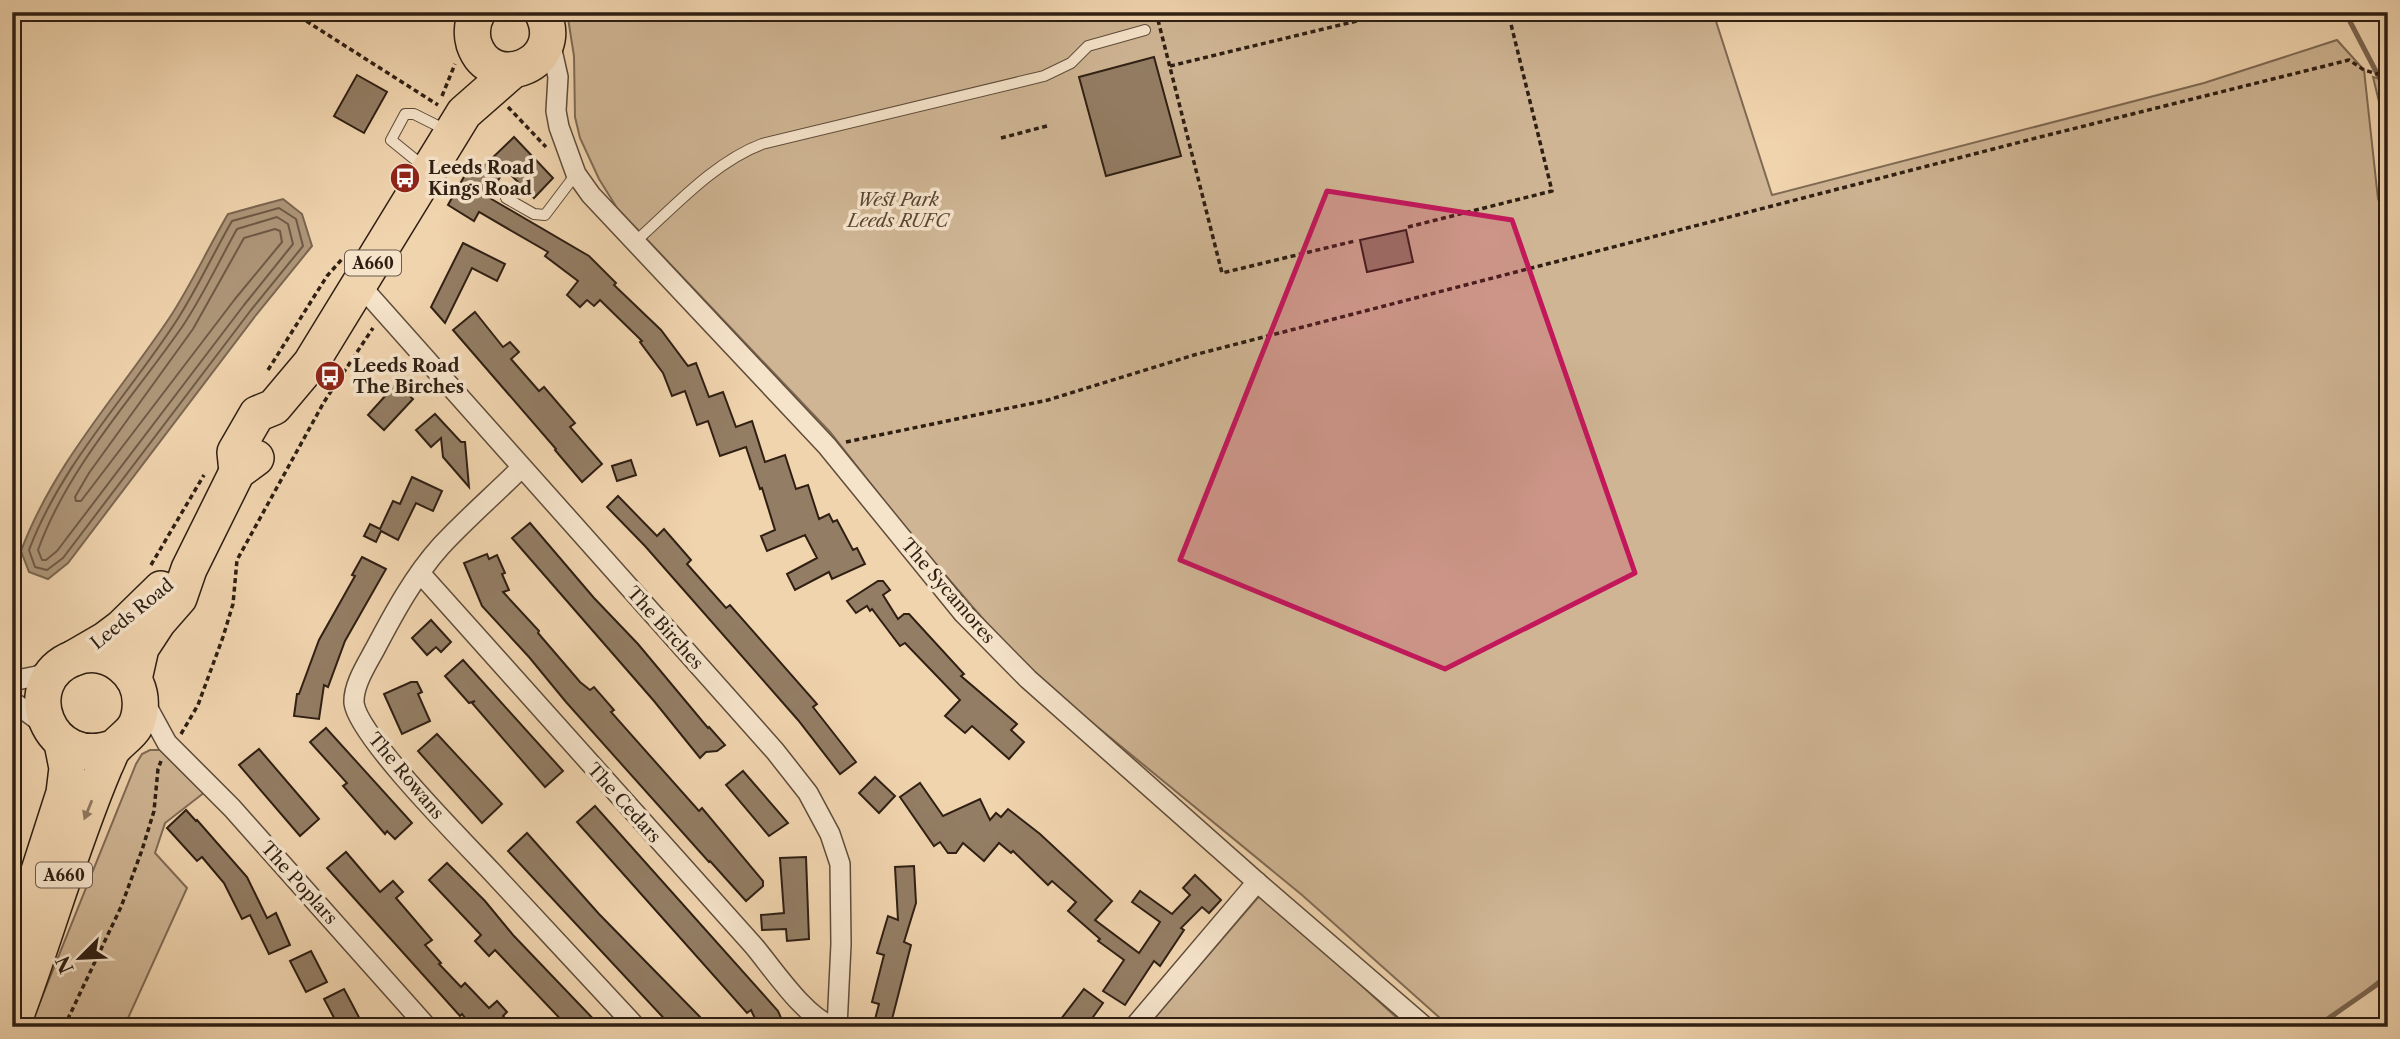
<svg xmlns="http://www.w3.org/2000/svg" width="2400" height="1039" font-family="'Libre Caslon Text',serif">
  <rect width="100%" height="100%" fill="#f0d4ae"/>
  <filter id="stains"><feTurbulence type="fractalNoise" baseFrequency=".00286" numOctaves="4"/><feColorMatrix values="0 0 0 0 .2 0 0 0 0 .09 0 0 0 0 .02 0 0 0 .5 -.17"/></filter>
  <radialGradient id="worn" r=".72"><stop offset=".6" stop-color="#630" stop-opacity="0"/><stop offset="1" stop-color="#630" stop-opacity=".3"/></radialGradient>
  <!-- green -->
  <g fill="#cfb594" stroke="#7f6a54" stroke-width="2">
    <path d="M567 12H1713L1772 195 2204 83 2337 40 2364 70 2378 199 2388 218V973L2321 1027H1450L1302 895 1050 688 990 627 914 539 830 432 617 208 599 179 580 138 575 117 574 56Z"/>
    <path d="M2373 77 2388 81V139Z"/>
    <path d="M150 750H162L205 792 165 823 155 853 187 888 124 1027H30L136 764 142 754Z"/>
    <path d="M1261 894 1407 1027H1146Z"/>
  </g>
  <!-- water -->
  <path fill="#ae9679" stroke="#7b6650" stroke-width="2" d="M283 199 302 214 312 246 256 315 68 563 48 579 29 572 21 551C54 463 118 395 170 317 191 285 208 248 228 214Z"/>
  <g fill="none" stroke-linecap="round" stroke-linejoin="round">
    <!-- shore -->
    <g stroke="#6e5a46" stroke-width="2">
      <path d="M279 208 296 219 303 246 251 310 63 558 47 570 35 567 29 550C62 463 127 397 177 320 197 289 213 254 232 221Z"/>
      <path d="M277 217 288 224 293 244 244 305 57 551 46 560H42L38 550C68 467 132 399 182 327 203 296 219 261 237 229Z"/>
      <path d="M275 229 280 231 282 242 235 299 81 501H76L75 497 89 473 193 329 244 238Z"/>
    </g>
    <!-- stream -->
    <g stroke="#7b6650" stroke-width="5">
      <path d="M2345 12 2380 79 2388 112"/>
      <path d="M2316 1027 2388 977"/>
    </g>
  </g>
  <!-- building -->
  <g fill="#937d64" stroke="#2f1f13" stroke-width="2">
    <path d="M1154 57 1181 156 1106 176 1079 77Z"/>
    <path d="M357 75 387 92 364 133 334 116Z"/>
    <path d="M514 137 553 178 534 198 505 169 488 197 589 256 616 283 614 285 661 330 688 366 696 363 709 397 723 392 736 427 752 421 765 462 785 455 796 489 808 485 819 519 829 514 833 522 837 520 853 550 857 548 865 564 832 579 829 572 795 590 787 574 817 558 805 535 767 551 761 536 775 530 762 488 760 489 746 447 720 456 708 421 697 425 685 391 672 396 663 373 640 342 642 341 600 300 594 306 587 300 580 307 567 295 578 281 545 256 548 252 479 212 474 221 448 205 473 161 483 167Z"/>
    <path d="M1406 230 1413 262 1367 272 1360 240Z"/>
    <path d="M463 243 505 264 497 281 472 268 445 323 431 307Z"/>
    <path d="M475 312 503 347 510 342 519 352 511 359 539 391 544 387 575 423 570 427 602 464 582 482 555 450 556 449 453 330Z"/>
    <path d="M396 384 413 399 384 430 368 415Z"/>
    <path d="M435 414 461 442H465L469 487 443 457 441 438 431 447 416 430Z"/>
    <path d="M631 460 636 475 617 481 612 466Z"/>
    <path d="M412 477 442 491 433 511 416 503 398 540 381 531 376 542 364 536 370 524 380 529 393 501 400 504Z"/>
    <path d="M618 496 657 536 664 529 691 560 687 564 726 608 730 605 817 704 813 707 856 762 840 774 798 720 645 546 607 507Z"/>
    <path d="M530 523 594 598 638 644 708 728 709 727 725 745 717 751 706 752 700 758 654 701 512 538Z"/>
    <path d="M487 554 489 559 497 555 505 573 502 574 509 590 503 592 539 631 538 633 580 682 590 690 594 687 614 710 611 712 699 811 702 808 763 881V886L746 901 710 861 709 862 566 702 529 657 482 606 464 563Z"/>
    <path d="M362 557 386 569 345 641 328 687 324 685 319 719 294 716 297 694H299L319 640 355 576 352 575Z"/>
    <path d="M878 581H883L890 590 883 595 898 619 904 614H909L964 674 961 676 1017 724 1011 730 1024 742 1009 759 972 726 965 733 945 716 960 700 905 643 900 646 872 609 870 611 867 606 856 613 847 601Z"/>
    <path d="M431 620 451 642 441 652 436 647 427 655 412 638Z"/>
    <path d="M463 660 563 771 545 787 472 703 475 701 469 703 445 676Z"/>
    <path d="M411 682H417L422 692 418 694 430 721 402 734 384 694Z"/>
    <path d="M326 728 412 823 395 839 387 831 385 834 343 786 347 783 310 742Z"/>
    <path d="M437 734 502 804 482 823 418 751Z"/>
    <path d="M259 749 319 819 300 836 239 765Z"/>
    <path d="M743 771 788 823 769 836 726 785Z"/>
    <path d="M875 777 895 796 879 813 859 793Z"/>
    <path d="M920 783 943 816 980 799 990 820 996 813 1001 817 1008 809 1040 834 1112 901 1095 920 1139 953 1160 922 1132 902 1140 891 1172 914 1190 895 1183 888 1195 875 1221 900 1209 913 1202 907 1181 928 1184 930 1160 966 1154 961 1125 1005 1103 991 1124 960 1098 941 1100 939 1068 911 1076 902 1052 881 1048 885 1013 851 1011 853 999 843 984 861 963 843 956 853H948L940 842 934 846 900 797Z"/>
    <path d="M595 806 778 1011 785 1027H759L751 1010 747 1013 577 822Z"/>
    <path d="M186 810 196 821 197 820 247 877 267 918 276 913 290 945 269 954 250 915 242 919 224 883 202 857 197 861 167 828Z"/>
    <path d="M527 833 599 914 703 1020 695 1027H672L508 851Z"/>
    <path d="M346 852 380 892 393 881 403 892 396 898 432 940 425 945 441 963 439 964 461 987 465 983 489 1008 497 1001 507 1012 503 1016 513 1027H472L462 1014 460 1016 327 868Z"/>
    <path d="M806 857 809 939 787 941 786 929 762 930 761 915 784 913 780 858Z"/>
    <path d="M447 863 485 901 513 935 601 1027H568L495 950 489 956 475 941 481 935 429 880Z"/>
    <path d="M914 866 916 903 904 942 911 945 890 1027H873L879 1004 872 1002 884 955 877 953 888 916 898 920 895 867Z"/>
    <path d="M311 951 327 982 306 992 290 961Z"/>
    <path d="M344 989 352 1004 364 1027H339L324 999Z"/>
    <path d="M1084 989 1103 1003 1086 1027H1071L1061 1019Z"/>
  </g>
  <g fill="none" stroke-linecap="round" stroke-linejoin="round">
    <!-- lane casing -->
    <g stroke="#5f4c3a" stroke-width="12">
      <g id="lane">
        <path d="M423 166 391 140 405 114H414L448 131"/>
        <path d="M506 198 534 214 545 215 576 174"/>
        <path d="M635 242C673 208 714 162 762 144L1044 76 1071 63 1088 46 1145 30"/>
      </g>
    </g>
    <!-- street casing -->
    <g stroke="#5f4c3a" stroke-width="22">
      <g id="street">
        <path d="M549 37 558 77 556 111 559 127 576 174 591 195 827 446 963 613 1028 679 1257 882 1425 1027"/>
        <path d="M360 285 775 751 808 793 830 834 840 864 841 944 837 1027"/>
        <path d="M521 468C495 494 466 519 441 546 414 576 394 613 375 649 367 664 353 685 354 703 358 736 464 842 491 871 539 923 587 975 636 1027"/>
        <path d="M420 573 753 945C774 970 803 1015 833 1027"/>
        <path d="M12 681 37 676 54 668"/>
        <path d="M12 701 45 725"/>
        <path d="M144 701 167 743 232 808 427 1027"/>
        <path d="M1134 1027 1257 882"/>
      </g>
    </g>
    <!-- highway casing -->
    <g stroke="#2f1f13" stroke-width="38">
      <g id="highway">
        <path d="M478 12C472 22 471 33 474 44 491 95 569 64 542 12"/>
        <path d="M237 472 235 452 257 414 274 407 311 363 464 113 513 70"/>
        <path d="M74 658 105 640 121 628 161 589"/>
        <path d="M134 679 141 648 158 622 179 598 189 569 237 472 256 458"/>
        <path d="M18 984 15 956 19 933 64 793 67 768 62 743"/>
        <path d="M12 1026C45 940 69 851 105 766 108 761 110 752 115 747 127 734 138 731 140 709 144 673 108 645 74 658 14 681 48 773 115 747"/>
      </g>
    </g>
    <!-- path -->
    <g stroke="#2f1f13" stroke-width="3.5" stroke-dasharray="5 3.5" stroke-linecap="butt">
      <path d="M292 12 438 105"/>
      <path d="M1157 20 1189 12"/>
      <path d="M1158 20 1222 273 1355 241"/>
      <path d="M1170 66 1394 12"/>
      <path d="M442 96 455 64"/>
      <path d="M508 107 546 147"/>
      <path d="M1001 138 1047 126"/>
      <path d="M1408 227 1552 191 1508 12"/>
      <path d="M268 370 327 276 343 258"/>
      <path d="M846 442 1048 400 1194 355 2036 138 2349 60 2364 70 2388 77"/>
      <path d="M151 565 204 475"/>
      <path d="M181 734 198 705 223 637 233 604 237 560 324 402 373 328"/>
      <path d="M64 1027 121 907 142 850 154 811 158 769 161 761"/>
    </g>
    <!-- lane -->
    <use href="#lane" stroke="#f5e3ca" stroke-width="10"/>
    <!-- street -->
    <use href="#street" stroke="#f5e3ca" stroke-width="19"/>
    <!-- highway -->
    <use href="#highway" stroke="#f0d4ae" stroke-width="35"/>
  </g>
  <!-- one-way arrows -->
  <defs><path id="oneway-solid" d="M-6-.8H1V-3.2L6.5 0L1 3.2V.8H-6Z" transform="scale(1.75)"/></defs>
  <use fill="#907a60" href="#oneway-solid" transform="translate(88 810) rotate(112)"/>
  <!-- marked area -->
  <path fill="#c2185b" fill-opacity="0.2" stroke="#c2185b" stroke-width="5" stroke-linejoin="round" d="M1327 191 1512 220 1635 573 1445 669 1180 560Z"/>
  <!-- icons -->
  <defs>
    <g id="bus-disc" transform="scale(1.575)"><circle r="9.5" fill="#8f2418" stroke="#f5e3ca"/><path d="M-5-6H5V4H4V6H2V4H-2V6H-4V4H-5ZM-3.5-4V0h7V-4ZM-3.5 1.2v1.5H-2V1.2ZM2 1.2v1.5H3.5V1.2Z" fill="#fff"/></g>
  </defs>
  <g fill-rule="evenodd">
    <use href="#bus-disc" x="405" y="178"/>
    <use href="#bus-disc" x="330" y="376"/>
  </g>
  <g text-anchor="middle" stroke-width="7" stroke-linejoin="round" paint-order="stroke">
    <!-- shield labels -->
    <g fill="#f5e3ca" stroke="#6a5a4a" stroke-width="2">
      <rect x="345" y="250.5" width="56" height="25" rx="5"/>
      <rect x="36" y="862.5" width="56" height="25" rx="5"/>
    </g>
    <g font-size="16" font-weight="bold" fill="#2f1f13">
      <text x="373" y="269">A660</text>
      <text x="64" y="881">A660</text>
    </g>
    <!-- poi labels -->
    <g font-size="18" font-weight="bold" fill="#2f1f13" stroke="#f5e3ca" text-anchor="start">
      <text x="428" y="174">Leeds Road<tspan x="428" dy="21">Kings Road</tspan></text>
      <text x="353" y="372">Leeds Road<tspan x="353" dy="21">The Birches</tspan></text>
    </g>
    <!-- park labels -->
    <g font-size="18" font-style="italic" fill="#574433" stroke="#f5e3ca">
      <text x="898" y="206">West Park<tspan x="898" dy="21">Leeds RUFC</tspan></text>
    </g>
    <!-- street labels -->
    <g font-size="18" fill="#2f1f13" stroke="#f5e3ca">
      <text transform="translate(948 591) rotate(49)" y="6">The Sycamores</text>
      <text transform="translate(132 614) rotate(-39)" y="6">Leeds Road</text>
      <text transform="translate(665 628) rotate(48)" y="6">The Birches</text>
      <text transform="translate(406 776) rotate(50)" y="6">The Rowans</text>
      <text transform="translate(624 803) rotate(48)" y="6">The Cedars</text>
      <text transform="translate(299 883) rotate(48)" y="6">The Poplars</text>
    </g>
  </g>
  <!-- margin -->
  <rect width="2400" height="1039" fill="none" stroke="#f0d4ae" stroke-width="42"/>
  <rect x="14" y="14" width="2372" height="1011" fill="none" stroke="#2f1f13" stroke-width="3.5"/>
  <rect x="21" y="21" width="2358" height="997" fill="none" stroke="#2f1f13" stroke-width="2"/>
  <!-- north arrow -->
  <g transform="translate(80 958) rotate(246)" stroke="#f5e3ca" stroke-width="5" paint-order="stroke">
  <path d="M0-5L12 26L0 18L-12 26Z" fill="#2f1f13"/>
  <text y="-10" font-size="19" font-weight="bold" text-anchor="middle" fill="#2f1f13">N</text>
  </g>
  <rect width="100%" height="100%" filter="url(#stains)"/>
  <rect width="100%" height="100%" fill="url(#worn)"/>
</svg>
